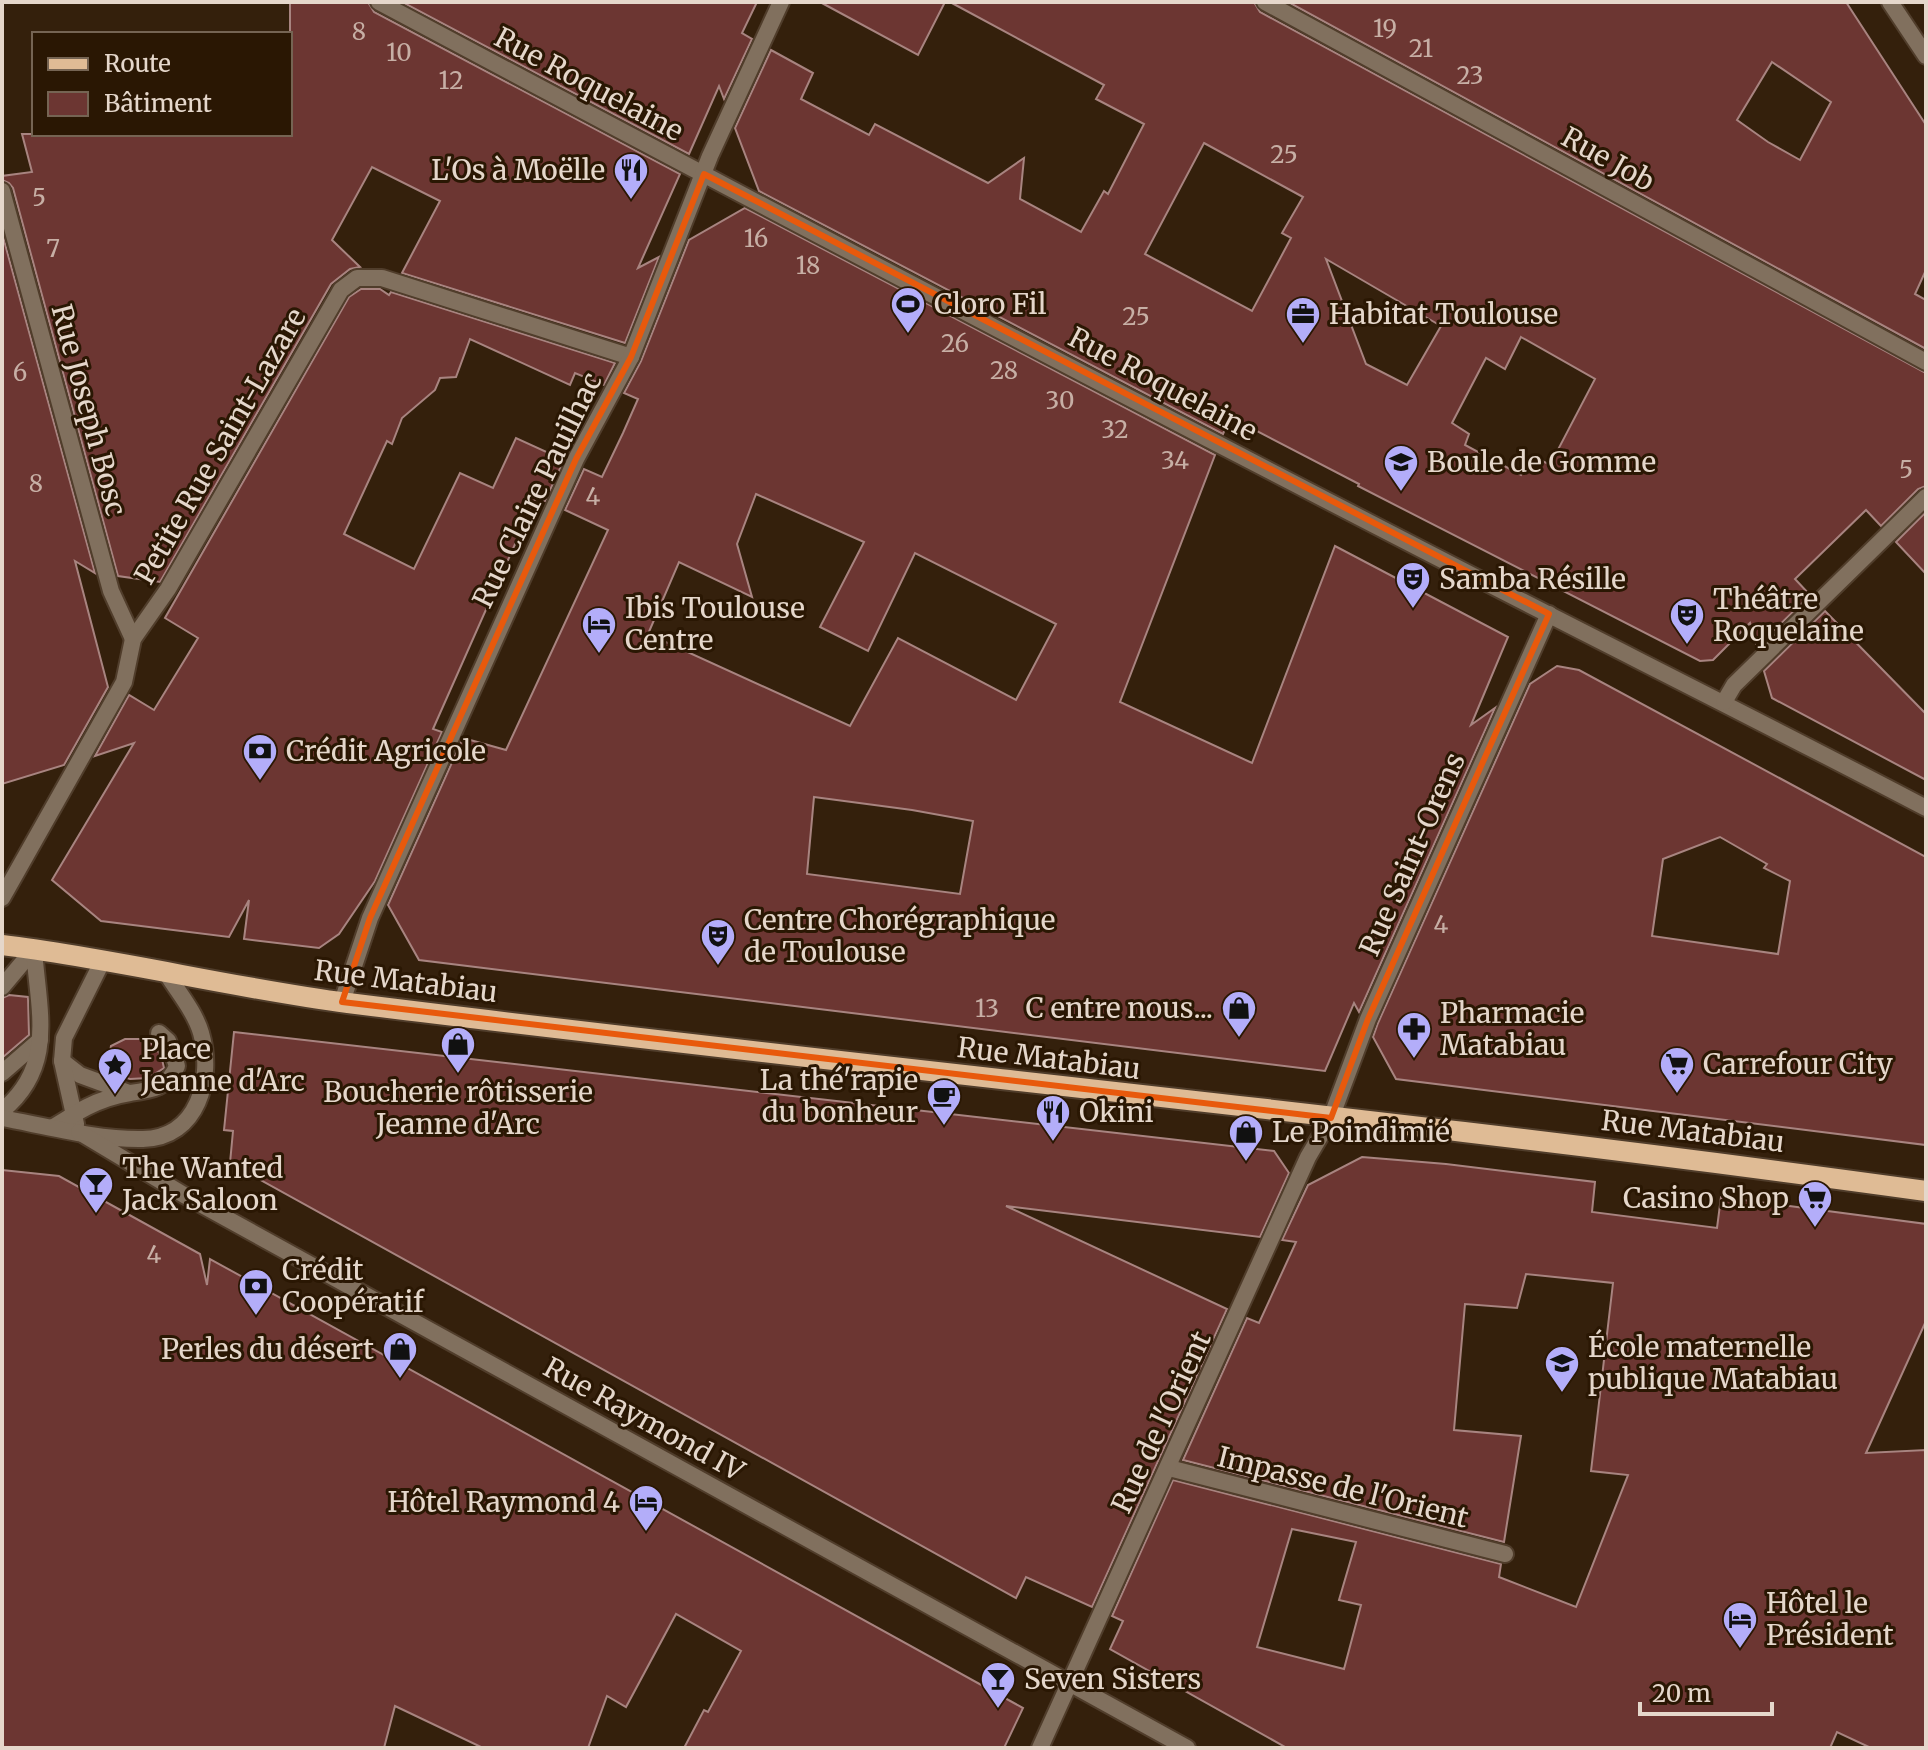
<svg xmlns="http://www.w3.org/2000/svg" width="1928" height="1750" font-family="Merriweather,serif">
  <rect width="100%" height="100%" fill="#34200c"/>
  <!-- building -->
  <g fill="#6c3632" stroke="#a88480" stroke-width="2" fill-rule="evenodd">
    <path d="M290 2H368L374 12 680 174 638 268 659 257 625 343 402 273 440 201 372 167 332 240 360 267 350 269 331 284 160 582 118 576 13 188 9 183 2 180V176L32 172 22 134H290Z"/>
    <path d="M402 2H757L742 33 752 39 724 99 719 86 689 154Z"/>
    <path d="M820 2H945L918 55Z"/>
    <path d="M950 2H1254L1260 12 1926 373V486L1918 489 1881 526 1866 510 1795 579 1810 595 1757 647 1750 623 1713 660 1700 661 1358 486 1359 484 1230 417 1223 434 759 191 735 128 771 50 813 73 801 99 869 135 875 124 988 183 1024 158 1020 199 1081 232 1104 191 1108 194 1144 124 1096 99 1104 85ZM1204 143 1303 197 1282 233 1291 238 1252 311 1145 254ZM1326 259 1441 326 1407 385 1366 364ZM1521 337 1595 379 1550 465 1533 456 1521 475 1465 445 1469 434 1452 423 1486 358 1505 369Z"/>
    <path d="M1288 2H1846L1926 125V270L1915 294 1926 300V349ZM1772 62 1831 102 1800 160 1768 142 1737 120Z"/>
    <path d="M745 208 1215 455 1120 702 1252 763 1335 546 1508 637 1471 725 1495 708 1359 1012 1354 1003 1325 1071 419 960 388 905 463 738 506 750 608 530 565 510 584 469 602 477 623 433 638 399 624 393 641 361 689 240ZM756 494 864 542 820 627 868 651 915 553 1056 624 1016 700 898 638 850 726 648 634 679 562 752 597 737 544ZM814 797 912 810 973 821 960 894 807 874Z"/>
    <path d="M2 233 95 573 75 561 108 687 64 765 2 784Z"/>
    <path d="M361 289H380L389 295 391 292 615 363 604 385 575 373 570 385 470 339 456 377 440 378 435 390 402 418 392 444 387 441 344 534 414 569 460 473 493 488 516 438 564 460 545 501 536 497 433 729 442 732 375 881 339 934 319 948 244 939 249 900 229 937 101 921 52 880 134 743 95 756 129 695 154 710 198 638 165 618 349 297Z"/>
    <path d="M1926 512V574L1896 542Z"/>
    <path d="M1825 611 1926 714V780L1772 698 1764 671Z"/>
    <path d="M1557 666 1579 670 1926 857V1145L1396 1079 1373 1037 1378 1023 1530 684ZM1720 837 1767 864 1764 868 1790 881 1778 954 1652 936 1663 859Z"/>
    <path d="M9 995 28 997 29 1035 2 1058V998Z"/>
    <path d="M234 1032 1274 1151 1289 1173 1260 1237 1006 1206 1227 1309 1092 1607 1026 1577 1016 1598 230 1163 233 1131 224 1130Z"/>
    <path d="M125 1039H140L152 1044 161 1055 164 1068 148 1078 130 1079 117 1075 108 1063 111 1046Z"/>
    <path d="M1362 1157 1446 1164 1595 1182 1592 1212 1717 1228 1721 1197 1926 1224V1321L1866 1453 1926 1450V1748H1871L1837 1732 1830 1748H1287L1110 1649 1123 1621 1112 1616 1173 1480 1501 1564 1499 1577 1576 1607 1628 1475 1591 1471 1613 1283 1526 1274 1517 1308 1465 1304 1454 1430 1521 1436 1504 1542 1183 1460 1247 1318 1259 1323 1296 1242 1282 1240 1308 1185ZM1292 1529 1356 1542 1339 1600 1361 1605 1344 1669 1257 1647Z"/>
    <path d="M2 1170 59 1176 200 1254 207 1285 210 1259 1023 1708 1004 1748H684L704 1710 708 1712 741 1651 676 1614 626 1707 607 1696 588 1748H483L395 1706 384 1748H2Z"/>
  </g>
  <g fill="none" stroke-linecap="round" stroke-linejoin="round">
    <!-- service casing -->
    <g stroke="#503d2b" stroke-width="20">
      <g id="service">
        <path d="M2 987 34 949"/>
        <path d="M62 1061 80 1075 129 1093"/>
        <path d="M2 1073 40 1040"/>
        <path d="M2 1111C57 1066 38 1010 34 949"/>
        <path d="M76 1124 62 1061 64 1038 103 960"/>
        <path d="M53 1127C64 1121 75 1113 87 1107 99 1101 117 1095 130 1093 152 1090 168 1088 177 1066L168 1041 159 1033"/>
        <path d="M1169 1468 1505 1554"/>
      </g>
    </g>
    <!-- minor casing -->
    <g stroke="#503d2b" stroke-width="20">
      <g id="minor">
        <path d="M379 2C758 204 1138 404 1520 600 1655 669 1791 737 1926 808"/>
        <path d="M1265 2 1926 362"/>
        <path d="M2 191 111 591 133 639"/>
        <path d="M1724 702 1734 685 1926 497"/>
        <path d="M2 898 124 682 133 639 168 589 341 290 357 278H382L631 357"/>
        <path d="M342 1002 370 918 576 459 631 357 710 156 781 2"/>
        <path d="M2 1118C45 1126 99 1140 143 1139 198 1138 214 1078 201 1033 195 1012 178 992 167 974"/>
        <path d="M79 1132 184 1195 1187 1748"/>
        <path d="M1040 1748 1308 1157 1331 1118 1368 1019 1549 614"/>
      </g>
    </g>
    <!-- tertiary casing -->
    <g stroke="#503d2b" stroke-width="20">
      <path id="tertiary" d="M1890 2 1926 56"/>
    </g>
    <!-- primary casing -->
    <g stroke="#503d2b" stroke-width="24">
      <path id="primary" d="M2 945C118 959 232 988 348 1003 874 1069 1401 1118 1926 1191"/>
    </g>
    <!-- service -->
    <use href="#service" stroke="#81705e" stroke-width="16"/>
    <!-- minor -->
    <use href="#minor" stroke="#81705e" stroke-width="16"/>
    <!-- tertiary -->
    <use href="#tertiary" stroke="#81705e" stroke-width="16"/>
    <!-- primary -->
    <use href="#primary" stroke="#dfbb95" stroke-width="20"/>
  </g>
  <!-- marked area -->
  <path fill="none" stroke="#e8590c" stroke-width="6" stroke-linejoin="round" d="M704 174 1549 614 1368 1019 1331 1118 342 1002 370 918 576 459 631 357Z"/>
  <!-- icons -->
  <defs>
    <g id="restaurant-pin" transform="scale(1.8)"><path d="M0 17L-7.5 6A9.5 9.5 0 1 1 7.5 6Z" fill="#b3adf9" stroke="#2a1703"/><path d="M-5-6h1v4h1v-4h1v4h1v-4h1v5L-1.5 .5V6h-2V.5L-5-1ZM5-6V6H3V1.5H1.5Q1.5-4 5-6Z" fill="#111"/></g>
    <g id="stadium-pin" transform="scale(1.8)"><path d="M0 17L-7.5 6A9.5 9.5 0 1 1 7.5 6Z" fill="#b3adf9" stroke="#2a1703"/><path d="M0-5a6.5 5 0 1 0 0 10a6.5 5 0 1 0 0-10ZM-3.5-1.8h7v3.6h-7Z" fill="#111"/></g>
    <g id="office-pin" transform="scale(1.8)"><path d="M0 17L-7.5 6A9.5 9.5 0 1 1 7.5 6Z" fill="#b3adf9" stroke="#2a1703"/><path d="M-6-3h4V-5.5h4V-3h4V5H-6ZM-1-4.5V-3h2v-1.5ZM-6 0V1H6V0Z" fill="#111"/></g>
    <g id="school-pin" transform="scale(1.8)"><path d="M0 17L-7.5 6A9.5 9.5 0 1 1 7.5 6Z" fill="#b3adf9" stroke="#2a1703"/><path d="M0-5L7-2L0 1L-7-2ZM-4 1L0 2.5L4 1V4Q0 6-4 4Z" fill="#111"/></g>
    <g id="theatre-pin" transform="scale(1.8)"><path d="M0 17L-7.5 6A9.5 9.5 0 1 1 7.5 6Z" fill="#b3adf9" stroke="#2a1703"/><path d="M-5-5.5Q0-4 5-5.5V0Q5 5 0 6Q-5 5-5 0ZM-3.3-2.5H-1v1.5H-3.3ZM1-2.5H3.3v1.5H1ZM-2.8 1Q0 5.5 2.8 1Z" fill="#111"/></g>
    <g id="hotel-pin" transform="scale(1.8)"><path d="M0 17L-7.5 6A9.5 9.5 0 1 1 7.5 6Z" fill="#b3adf9" stroke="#2a1703"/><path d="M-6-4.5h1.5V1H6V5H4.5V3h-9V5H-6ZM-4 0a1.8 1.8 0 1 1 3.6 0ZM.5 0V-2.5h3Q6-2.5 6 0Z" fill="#111"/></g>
    <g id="bank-pin" transform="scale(1.8)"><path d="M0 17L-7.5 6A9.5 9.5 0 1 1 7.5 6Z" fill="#b3adf9" stroke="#2a1703"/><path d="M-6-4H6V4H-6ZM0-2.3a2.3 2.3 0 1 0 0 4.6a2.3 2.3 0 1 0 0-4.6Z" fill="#111"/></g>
    <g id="shop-pin" transform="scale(1.8)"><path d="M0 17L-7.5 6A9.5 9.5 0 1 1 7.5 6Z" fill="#b3adf9" stroke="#2a1703"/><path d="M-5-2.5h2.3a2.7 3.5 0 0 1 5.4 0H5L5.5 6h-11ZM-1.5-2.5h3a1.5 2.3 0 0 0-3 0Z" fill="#111"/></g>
    <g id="pharmacy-pin" transform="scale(1.8)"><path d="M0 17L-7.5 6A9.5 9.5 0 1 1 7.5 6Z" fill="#b3adf9" stroke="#2a1703"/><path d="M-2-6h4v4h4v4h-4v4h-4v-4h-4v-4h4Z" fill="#111"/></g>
    <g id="supermarket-pin" transform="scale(1.8)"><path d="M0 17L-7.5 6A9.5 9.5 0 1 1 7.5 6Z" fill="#b3adf9" stroke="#2a1703"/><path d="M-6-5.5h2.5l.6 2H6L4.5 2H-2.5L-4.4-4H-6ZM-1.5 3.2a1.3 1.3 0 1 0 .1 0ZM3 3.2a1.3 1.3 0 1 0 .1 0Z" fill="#111"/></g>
    <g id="sight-pin" transform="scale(1.8)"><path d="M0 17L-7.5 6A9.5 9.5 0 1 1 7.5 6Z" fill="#b3adf9" stroke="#2a1703"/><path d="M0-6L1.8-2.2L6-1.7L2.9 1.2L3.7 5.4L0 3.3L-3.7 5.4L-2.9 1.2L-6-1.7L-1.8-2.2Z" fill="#111"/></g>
    <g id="cafe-pin" transform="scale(1.8)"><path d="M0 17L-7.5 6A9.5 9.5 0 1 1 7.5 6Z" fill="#b3adf9" stroke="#2a1703"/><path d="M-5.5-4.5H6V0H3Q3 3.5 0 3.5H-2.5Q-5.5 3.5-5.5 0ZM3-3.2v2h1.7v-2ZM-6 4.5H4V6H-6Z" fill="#111"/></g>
    <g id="bar-pin" transform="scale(1.8)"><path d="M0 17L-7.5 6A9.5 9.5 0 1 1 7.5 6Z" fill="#b3adf9" stroke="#2a1703"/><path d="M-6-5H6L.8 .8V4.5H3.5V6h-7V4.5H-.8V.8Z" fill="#111"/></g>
  </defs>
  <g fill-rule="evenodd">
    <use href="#restaurant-pin" x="631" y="170"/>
    <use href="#stadium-pin" x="908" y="304"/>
    <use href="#office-pin" x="1303" y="314"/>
    <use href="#school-pin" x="1401" y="462"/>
    <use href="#theatre-pin" x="1413" y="579"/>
    <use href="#theatre-pin" x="1687" y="615"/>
    <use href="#hotel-pin" x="599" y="624"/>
    <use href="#bank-pin" x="260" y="751"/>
    <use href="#theatre-pin" x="718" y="936"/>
    <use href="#shop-pin" x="1239" y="1008"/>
    <use href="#pharmacy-pin" x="1414" y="1029"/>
    <use href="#shop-pin" x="458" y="1044"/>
    <use href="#supermarket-pin" x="1677" y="1064"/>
    <use href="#sight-pin" x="115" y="1065"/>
    <use href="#cafe-pin" x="944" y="1096"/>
    <use href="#restaurant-pin" x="1053" y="1112"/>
    <use href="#shop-pin" x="1246" y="1132"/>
    <use href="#bar-pin" x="96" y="1184"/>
    <use href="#supermarket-pin" x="1815" y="1198"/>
    <use href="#bank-pin" x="256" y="1286"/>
    <use href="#shop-pin" x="400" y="1349"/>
    <use href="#school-pin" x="1562" y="1363"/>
    <use href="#hotel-pin" x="646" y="1502"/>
    <use href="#hotel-pin" x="1740" y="1619"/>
    <use href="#bar-pin" x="998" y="1679"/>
  </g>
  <g text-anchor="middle" stroke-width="6" stroke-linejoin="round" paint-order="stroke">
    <!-- number labels -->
    <g font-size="24" fill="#c7afa5">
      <text x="1385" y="37">19</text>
      <text x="359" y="40">8</text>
      <text x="1421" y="57">21</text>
      <text x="399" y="61">10</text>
      <text x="1470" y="84">23</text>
      <text x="451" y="89">12</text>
      <text x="1284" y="163">25</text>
      <text x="39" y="206">5</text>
      <text x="756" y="247">16</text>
      <text x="53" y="257">7</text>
      <text x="808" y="274">18</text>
      <text x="1136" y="325">25</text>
      <text x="955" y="352">26</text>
      <text x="1004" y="379">28</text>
      <text x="20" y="381">6</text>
      <text x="1060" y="409">30</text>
      <text x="1115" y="438">32</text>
      <text x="1175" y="469">34</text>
      <text x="1906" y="478">5</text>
      <text x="36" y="492">8</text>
      <text x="593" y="505">4</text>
      <text x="1441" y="933">4</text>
      <text x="987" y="1017">13</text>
      <text x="154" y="1263">4</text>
    </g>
    <!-- street labels -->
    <g font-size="28" fill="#e5d7cb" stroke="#2a1703">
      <text transform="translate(589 84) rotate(28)" y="10">Rue Roquelaine</text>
      <text transform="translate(1608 159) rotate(29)" y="10">Rue Job</text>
      <text transform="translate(1163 384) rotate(28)" y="10">Rue Roquelaine</text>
      <text transform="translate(89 410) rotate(75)" y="10">Rue Joseph Bosc</text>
      <text transform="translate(220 446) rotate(-60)" y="10">Petite Rue Saint-Lazare</text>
      <text transform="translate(537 490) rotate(-64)" y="10">Rue Claire Pauilhac</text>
      <text transform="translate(1412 854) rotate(-66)" y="10">Rue Saint-Orens</text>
      <text transform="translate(406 981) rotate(7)" y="10">Rue Matabiau</text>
      <text transform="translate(1049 1058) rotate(7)" y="10">Rue Matabiau</text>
      <text transform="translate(1693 1131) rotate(7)" y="10">Rue Matabiau</text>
      <text transform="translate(644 1419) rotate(29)" y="10">Rue Raymond IV</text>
      <text transform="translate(1161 1422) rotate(-65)" y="10">Rue de l'Orient</text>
      <text transform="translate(1343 1487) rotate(14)" y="10">Impasse de l'Orient</text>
    </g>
    <!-- poi labels -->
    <g font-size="28" fill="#e5d7cb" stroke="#2a1703" text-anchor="start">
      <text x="605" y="180" text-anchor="end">L'Os à Moëlle</text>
      <text x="934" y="314">Cloro Fil</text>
      <text x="1329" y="324">Habitat Toulouse</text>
      <text x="1427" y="472">Boule de Gomme</text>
      <text x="1439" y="589">Samba Résille</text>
      <text x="1713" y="609">Théâtre<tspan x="1713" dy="32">Roquelaine</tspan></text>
      <text x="625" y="618">Ibis Toulouse<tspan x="625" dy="32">Centre</tspan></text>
      <text x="286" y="761">Crédit Agricole</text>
      <text x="744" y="930">Centre Chorégraphique<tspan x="744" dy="32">de Toulouse</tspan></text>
      <text x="1213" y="1018" text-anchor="end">C entre nous...</text>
      <text x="1440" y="1023">Pharmacie<tspan x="1440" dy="32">Matabiau</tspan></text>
      <text x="141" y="1059">Place<tspan x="141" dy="32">Jeanne d'Arc</tspan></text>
      <text x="1703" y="1074">Carrefour City</text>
      <text x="918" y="1090" text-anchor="end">La thé'rapie<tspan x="918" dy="32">du bonheur</tspan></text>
      <text x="458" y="1102" text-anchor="middle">Boucherie rôtisserie<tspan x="458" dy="32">Jeanne d'Arc</tspan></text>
      <text x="1079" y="1122">Okini</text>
      <text x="1272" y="1142">Le Poindimié</text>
      <text x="122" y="1178">The Wanted<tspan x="122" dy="32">Jack Saloon</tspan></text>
      <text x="1789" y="1208" text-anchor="end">Casino Shop</text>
      <text x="282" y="1280">Crédit<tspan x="282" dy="32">Coopératif</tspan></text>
      <text x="1588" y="1357">École maternelle<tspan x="1588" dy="32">publique Matabiau</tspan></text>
      <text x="374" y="1359" text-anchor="end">Perles du désert</text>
      <text x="620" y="1512" text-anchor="end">Hôtel Raymond 4</text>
      <text x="1766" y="1613">Hôtel le<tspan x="1766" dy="32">Président</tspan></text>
      <text x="1024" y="1689">Seven Sisters</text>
    </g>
  </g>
  <!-- border -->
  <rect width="1928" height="1750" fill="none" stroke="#e5d7cb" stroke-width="8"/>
  <!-- legend -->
  <rect x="32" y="32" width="260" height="104" fill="#2a1703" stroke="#756453" stroke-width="2"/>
  <rect x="48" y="58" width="40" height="12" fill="#dfbb95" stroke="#756453" stroke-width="2"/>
  <text x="104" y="72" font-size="24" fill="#e5d7cb">Route</text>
  <rect x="48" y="92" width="40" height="24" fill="#6c3632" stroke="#756453" stroke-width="2"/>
  <text x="104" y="112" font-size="24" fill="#e5d7cb">Bâtiment</text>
  <!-- scale -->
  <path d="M1640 1702v12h132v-12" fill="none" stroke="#e5d7cb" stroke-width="4"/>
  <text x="1652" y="1702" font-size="24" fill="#e5d7cb" stroke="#2a1703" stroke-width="6" paint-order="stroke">20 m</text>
</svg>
